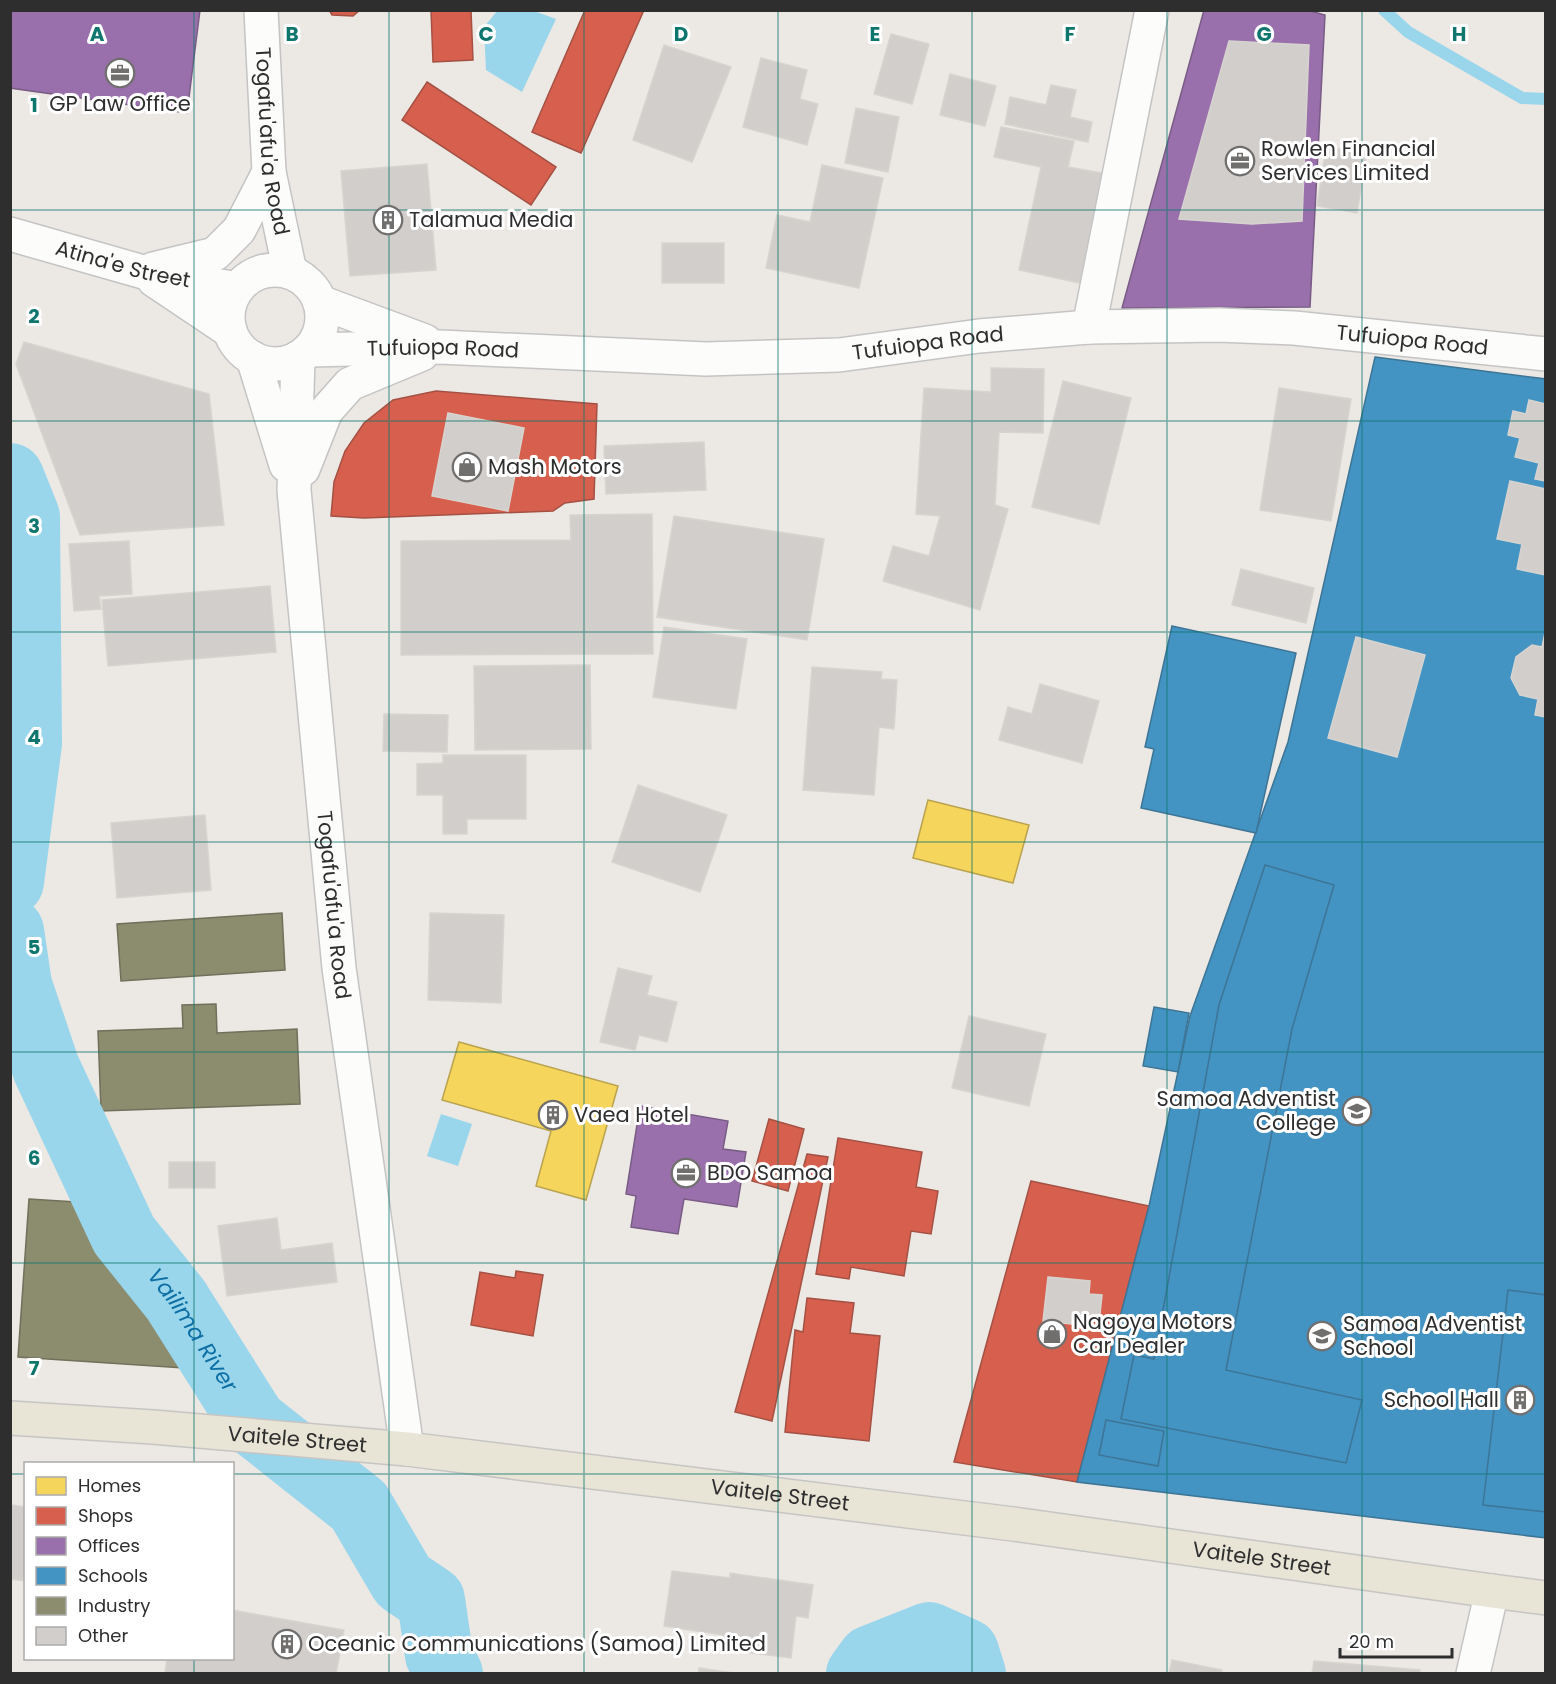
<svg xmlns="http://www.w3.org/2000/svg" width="1556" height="1684" font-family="Poppins,sans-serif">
  <rect width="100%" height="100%" fill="#ece8e4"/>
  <!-- water -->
  <g fill="#99d6ec">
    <path d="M498 10 534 11 556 19 522 92 486 70 484 27Z"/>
    <path d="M441 1114 472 1124 458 1166 427 1156Z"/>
  </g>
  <!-- homes -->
  <g fill="#f6d55c" stroke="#baa34e" stroke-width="1.5">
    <path d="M928 800 1029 825 1013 883 913 858Z"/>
    <path d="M459 1042 618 1086 586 1200 536 1186 551 1131 442 1100Z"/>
  </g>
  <!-- shops -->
  <g fill="#d6604d" stroke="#a45144" stroke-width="1.5">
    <path d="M329 10H360L353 16 332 15Z"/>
    <path d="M431 10H471L473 60 433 62Z"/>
    <path d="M585 10H644L581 153 532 132Z"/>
    <path d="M427 82 556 167 531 205 402 120Z"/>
    <path d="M436 391 597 404 594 499 565 503 553 511 364 518 331 516 334 482 345 451 364 423 393 400Z"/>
    <path d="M769 1119 804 1129 788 1191 752 1181Z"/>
    <path d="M838 1138 922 1152 916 1187 938 1191 931 1234 911 1231 904 1276 851 1267 849 1279 816 1274Z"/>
    <path d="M807 1154 828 1157 772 1421 735 1412Z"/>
    <path d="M1031 1181 1149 1206 1077 1482 954 1462Z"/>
    <path d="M516 1271 543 1275 533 1336 471 1325 480 1272 515 1278Z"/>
    <path d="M807 1298 854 1303 850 1333 880 1336 869 1441 785 1432 795 1330 803 1332Z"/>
    <path d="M1412 1337 1464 1344 1459 1375 1479 1377 1466 1474 1382 1463 1394 1368 1408 1370Z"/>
  </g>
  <!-- offices -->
  <g fill="#9970ab" stroke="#795c86" stroke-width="1.5">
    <path d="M10 10H200L187 113 10 88Z"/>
    <path d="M1204 10H1307L1325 15 1310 307 1122 308Z"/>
    <path d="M640 1106 728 1121 723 1149 746 1152 737 1207 684 1199 678 1234 631 1227 636 1196 626 1194Z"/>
  </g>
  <!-- schools -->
  <g fill="#4393c3" stroke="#3d7596" stroke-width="1.5">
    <path d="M1375 357 1546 379V1538L1077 1482 1149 1206 1190 1016 1288 742Z"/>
    <path d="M1172 626 1296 653 1256 833 1141 808 1154 749 1145 747Z"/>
    <path d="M1265 865 1334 885 1292 1029 1226 1370 1362 1400 1346 1463 1121 1419 1134 1355 1154 1359 1219 1005Z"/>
    <path d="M1154 1007 1189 1013 1178 1072 1143 1066Z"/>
    <path d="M1508 1290 1546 1295V1512L1483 1505Z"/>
    <path d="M1106 1420 1164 1431 1158 1466 1099 1455Z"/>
  </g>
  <!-- industry -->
  <g fill="#8c8c6e" stroke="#70705b" stroke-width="1.5">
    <path d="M282 913 285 970 121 981 117 924Z"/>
    <path d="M216 1004 217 1033 297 1029 300 1104 101 1111 98 1031 183 1028 182 1005Z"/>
    <path d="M29 1199 76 1202 183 1368 18 1357Z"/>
  </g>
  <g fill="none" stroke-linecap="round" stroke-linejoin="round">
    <!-- stream -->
    <path stroke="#99d6ec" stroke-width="12" d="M1384 10 1408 32 1522 98 1546 99"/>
    <!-- river -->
    <g stroke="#99d6ec" stroke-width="68">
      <path d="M10 477 26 517 28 743 10 882"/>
      <path id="s1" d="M10 931 18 985 46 1068 124 1235 176 1300 253 1422 359 1506 403 1581 431 1600 439 1655 449 1674"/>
      <path d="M860 1674 871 1659 929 1636 965 1652 972 1674"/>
    </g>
  </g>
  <!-- building -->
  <g fill="#d1cecb" stroke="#d7d4d0" stroke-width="1.5">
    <path d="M891 34 929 44 912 104 874 94Z"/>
    <path d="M1229 41 1309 45 1302 221 1252 224 1179 219Z"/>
    <path d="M664 45 731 67 692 162 633 140Z"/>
    <path d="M761 58 807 70 800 99 818 104 807 145 743 127Z"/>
    <path d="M950 74 996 86 985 126 940 115Z"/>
    <path d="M1051 85 1076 90 1070 117 1092 122 1088 142 1005 124 1010 97 1046 105Z"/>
    <path d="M856 108 899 117 888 172 845 163Z"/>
    <path d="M1001 127 1074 141 1068 167 1102 173 1080 283 1019 270 1041 167 994 157Z"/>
    <path d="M1326 147 1367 153 1357 213 1317 206Z"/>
    <path d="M427 164 436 270 350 276 341 171Z"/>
    <path d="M822 165 883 178 859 288 766 268 777 215 810 222Z"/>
    <rect x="662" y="243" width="62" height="40"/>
    <path d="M24 342 209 394 224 525 80 535 16 364Z"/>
    <path d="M991 368 1044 369 1043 433 999 432 995 505 1008 509 980 610 883 581 893 546 929 556 940 516 916 514 924 388 991 392Z"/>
    <path d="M1063 381 1131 398 1099 524 1032 507Z"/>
    <path d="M1279 388 1351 399 1331 521 1260 510Z"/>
    <path d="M1529 400 1546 404V481L1535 479 1539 463 1515 457 1520 438 1508 435 1513 411 1526 414Z"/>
    <path d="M448 413 524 428 508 511 432 496Z"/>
    <path d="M704 442 706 490 606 494 604 446Z"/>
    <path d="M1510 481 1546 489V575L1517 569 1522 544 1497 539Z"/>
    <path d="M652 514 653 654 401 655V541L571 540 570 515Z"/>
    <path d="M674 516 824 539 807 640 657 617Z"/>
    <path d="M129 541 132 594 99 596 101 609 74 611 69 544Z"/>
    <path d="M1241 569 1314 588 1306 623 1232 605Z"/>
    <path d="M270 586 276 652 108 666 102 600Z"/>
    <path d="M664 627 747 639 736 709 653 697Z"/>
    <path d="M1546 628V717L1535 715 1538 699 1520 695 1511 678 1516 657 1532 645 1542 647Z"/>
    <path d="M1356 637 1425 655 1397 757 1328 738Z"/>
    <path d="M590 665 591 749 475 750 474 666Z"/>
    <path d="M812 667 882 672 881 679 897 680 894 729 879 727 874 795 803 790Z"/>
    <path d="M1040 684 1099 701 1082 763 999 740 1008 707 1032 714Z"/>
    <path d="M384 714 448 715 447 752 383 751Z"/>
    <path d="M443 755H526V819H467V834H443V795H417V764L443 763Z"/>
    <path d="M638 785 727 815 700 892 612 862Z"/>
    <path d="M205 815 211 890 117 898 111 823Z"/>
    <path d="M430 913 504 915 501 1003 428 1000Z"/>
    <path d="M618 968 652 976 647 995 677 1002 667 1042 639 1035 635 1050 600 1042Z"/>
    <path d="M969 1016 1046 1034 1029 1106 952 1088Z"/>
    <rect x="169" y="1162" width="46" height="26"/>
    <path d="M277 1218 281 1250 332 1243 337 1282 227 1296 218 1226Z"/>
    <path d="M1048 1277 1090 1281 1089 1294 1102 1295 1100 1314H1092L1091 1326 1043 1321Z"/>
    <path d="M10 1505 26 1507V1581L10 1579Z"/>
    <path d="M672 1571 730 1578V1573L813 1585 808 1618 796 1616 791 1658 721 1649 723 1635 664 1626Z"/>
    <path d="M232 1610 344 1630 336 1674H165L167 1658H232Z"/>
    <path d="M1172 1660 1222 1670 1221 1674H1169Z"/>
    <path d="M1314 1661 1420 1670 1419 1674H1312Z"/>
    <path d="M699 1668 741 1674H698Z"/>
  </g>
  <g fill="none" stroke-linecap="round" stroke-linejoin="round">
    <!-- street casing -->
    <g stroke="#c5c4c5" stroke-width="36">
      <g id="street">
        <path d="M1089 327 1152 10"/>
        <path d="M1473 1674 1492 1591"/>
      </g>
    </g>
    <!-- secondary casing -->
    <g stroke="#c5c4c5" stroke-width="36">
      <g id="secondary">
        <path id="s2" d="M261 10 269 172 290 272"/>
        <path id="s3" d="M10 234 143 272 237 289"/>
        <path d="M153 269 215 254 239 230 269 172"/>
        <circle cx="275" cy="317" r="47"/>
        <path d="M154 280 230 331"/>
        <path d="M320 302 425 341"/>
        <path id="s4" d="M309 350 440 347 706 359 839 355 979 336 1089 327 1219 325 1294 328 1546 354"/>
        <path d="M253 358 286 465"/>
        <path id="s5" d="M298 358 294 490 339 968 407 1449"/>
        <path d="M303 469 326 411 350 384 422 354"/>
      </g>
    </g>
    <!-- primary casing -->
    <g stroke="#c6c5c4" stroke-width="36">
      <g id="primary">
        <path id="s6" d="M10 1418 153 1427 407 1449 1013 1524 1492 1591 1546 1598"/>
      </g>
    </g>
    <!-- street -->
    <use href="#street" stroke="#fcfcfb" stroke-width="33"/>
    <!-- secondary -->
    <use href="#secondary" stroke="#fcfcfb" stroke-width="33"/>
    <!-- primary -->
    <use href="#primary" stroke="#e8e4d6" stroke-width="33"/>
  </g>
  <!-- grid -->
  <path fill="none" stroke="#0f766e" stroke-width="1.5" stroke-opacity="0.55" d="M194 10V1464M389 10V1674M584 10V1674M778 10V1674M972 10V1674M1167 10V1674M1362 10V1674M10 210H1546M10 421H1546M10 632H1546M10 842H1546M10 1052H1546M10 1263H1546M10 1474H26M232 1474H1546M194 1658V1674"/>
  <!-- icons -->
  <defs>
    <g id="office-ring" transform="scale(1.5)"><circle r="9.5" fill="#fff" stroke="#706f6e" stroke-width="1.5"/><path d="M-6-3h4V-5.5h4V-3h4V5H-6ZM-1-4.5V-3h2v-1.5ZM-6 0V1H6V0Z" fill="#706f6e"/></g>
    <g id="building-ring" transform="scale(1.5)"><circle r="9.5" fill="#fff" stroke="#706f6e" stroke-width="1.5"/><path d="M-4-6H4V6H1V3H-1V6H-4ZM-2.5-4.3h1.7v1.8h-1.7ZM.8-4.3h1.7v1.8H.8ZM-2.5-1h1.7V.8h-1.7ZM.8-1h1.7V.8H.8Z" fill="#706f6e"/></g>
    <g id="shop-ring" transform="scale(1.5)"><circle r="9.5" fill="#fff" stroke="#706f6e" stroke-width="1.5"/><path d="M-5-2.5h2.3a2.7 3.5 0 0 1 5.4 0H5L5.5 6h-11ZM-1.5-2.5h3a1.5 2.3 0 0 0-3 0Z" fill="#706f6e"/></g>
    <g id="school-ring" transform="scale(1.5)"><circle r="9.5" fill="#fff" stroke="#706f6e" stroke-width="1.5"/><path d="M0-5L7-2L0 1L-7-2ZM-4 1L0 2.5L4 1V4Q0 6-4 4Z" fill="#706f6e"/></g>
  </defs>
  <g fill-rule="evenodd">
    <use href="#office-ring" x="120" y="73"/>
    <use href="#office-ring" x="1240" y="161"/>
    <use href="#building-ring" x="388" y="220"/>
    <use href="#shop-ring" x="467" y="467"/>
    <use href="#school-ring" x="1357" y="1111"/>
    <use href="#building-ring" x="553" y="1115"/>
    <use href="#office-ring" x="686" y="1173"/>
    <use href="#shop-ring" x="1052" y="1334"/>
    <use href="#school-ring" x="1322" y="1336"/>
    <use href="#building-ring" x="1520" y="1400"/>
    <use href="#building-ring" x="287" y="1644"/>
  </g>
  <g text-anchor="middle" stroke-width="6" stroke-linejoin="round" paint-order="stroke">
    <!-- poi labels -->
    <g font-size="21" fill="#2e2e2e" stroke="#fff" text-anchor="start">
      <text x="120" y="111" text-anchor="middle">GP Law Office</text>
      <text x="1261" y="156">Rowlen Financial<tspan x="1261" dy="24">Services Limited</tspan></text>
      <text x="409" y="227">Talamua Media</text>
      <text x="488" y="474">Mash Motors</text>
      <text x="1336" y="1106" text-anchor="end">Samoa Adventist<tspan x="1336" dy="24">College</tspan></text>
      <text x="574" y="1122">Vaea Hotel</text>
      <text x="707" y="1180">BDO Samoa</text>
      <text x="1073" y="1329">Nagoya Motors<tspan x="1073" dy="24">Car Dealer</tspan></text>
      <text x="1343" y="1331">Samoa Adventist<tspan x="1343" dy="24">School</tspan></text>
      <text x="1499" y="1407" text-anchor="end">School Hall</text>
      <text x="308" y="1651">Oceanic Communications (Samoa) Limited</text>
    </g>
    <!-- street labels -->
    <g font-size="21" fill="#2e2e2e" stroke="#fff">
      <text dy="7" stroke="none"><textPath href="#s2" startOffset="132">Togafu'afu'a Road</textPath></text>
      <text dy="7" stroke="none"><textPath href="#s3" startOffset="117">Atina'e Street</textPath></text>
      <text dy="7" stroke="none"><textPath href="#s4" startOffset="1106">Tufuiopa Road</textPath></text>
      <text dy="7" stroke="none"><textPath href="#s4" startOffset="620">Tufuiopa Road</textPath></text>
      <text dy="7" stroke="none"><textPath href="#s4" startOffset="134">Tufuiopa Road</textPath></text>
      <text dy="7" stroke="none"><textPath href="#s5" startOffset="549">Togafu'afu'a Road</textPath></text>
      <text dy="7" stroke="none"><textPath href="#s6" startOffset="288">Vaitele Street</textPath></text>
      <text dy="7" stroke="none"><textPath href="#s6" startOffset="774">Vaitele Street</textPath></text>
      <text dy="7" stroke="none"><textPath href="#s6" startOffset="1260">Vaitele Street</textPath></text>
    </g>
    <!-- water labels -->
    <g font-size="22" font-style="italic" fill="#0d6fa3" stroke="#fff">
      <text dy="8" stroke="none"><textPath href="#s1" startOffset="444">Vailima River</textPath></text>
    </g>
  </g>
  <g font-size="20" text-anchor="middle" font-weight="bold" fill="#0f766e" stroke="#fff" stroke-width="6" stroke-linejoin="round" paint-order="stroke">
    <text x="97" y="41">A</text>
    <text x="292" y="41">B</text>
    <text x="486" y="41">C</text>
    <text x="681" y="41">D</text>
    <text x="875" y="41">E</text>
    <text x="1070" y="41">F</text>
    <text x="1264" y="41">G</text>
    <text x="1459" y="41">H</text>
    <text x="34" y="112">1</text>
    <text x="34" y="323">2</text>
    <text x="34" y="533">3</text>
    <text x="34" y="744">4</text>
    <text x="34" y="954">5</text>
    <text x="34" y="1165">6</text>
    <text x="34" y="1375">7</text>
  </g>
  <!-- border -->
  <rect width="1556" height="1684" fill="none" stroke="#2e2e2e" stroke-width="24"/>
  <!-- legend -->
  <rect x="24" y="1462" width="210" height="198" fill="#ffffff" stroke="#ababab" stroke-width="1.5"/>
  <rect x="36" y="1477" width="30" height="18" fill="#f6d55c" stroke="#ababab" stroke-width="1.5"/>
  <text x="78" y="1492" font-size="18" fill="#2e2e2e">Homes</text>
  <rect x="36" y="1507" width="30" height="18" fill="#d6604d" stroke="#ababab" stroke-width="1.5"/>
  <text x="78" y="1522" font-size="18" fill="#2e2e2e">Shops</text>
  <rect x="36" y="1537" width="30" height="18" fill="#9970ab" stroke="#ababab" stroke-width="1.5"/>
  <text x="78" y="1552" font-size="18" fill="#2e2e2e">Offices</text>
  <rect x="36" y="1567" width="30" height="18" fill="#4393c3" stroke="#ababab" stroke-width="1.5"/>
  <text x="78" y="1582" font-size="18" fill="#2e2e2e">Schools</text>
  <rect x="36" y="1597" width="30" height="18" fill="#8c8c6e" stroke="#ababab" stroke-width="1.5"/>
  <text x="78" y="1612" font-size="18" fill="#2e2e2e">Industry</text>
  <rect x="36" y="1627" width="30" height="18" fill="#d1cecb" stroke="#ababab" stroke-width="1.5"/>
  <text x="78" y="1642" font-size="18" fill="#2e2e2e">Other</text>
  <!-- scale -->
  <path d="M1340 1648v9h112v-9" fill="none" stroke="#2e2e2e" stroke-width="3"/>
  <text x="1349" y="1648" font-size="18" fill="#2e2e2e" stroke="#ffffff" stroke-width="4.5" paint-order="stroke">20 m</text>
</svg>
